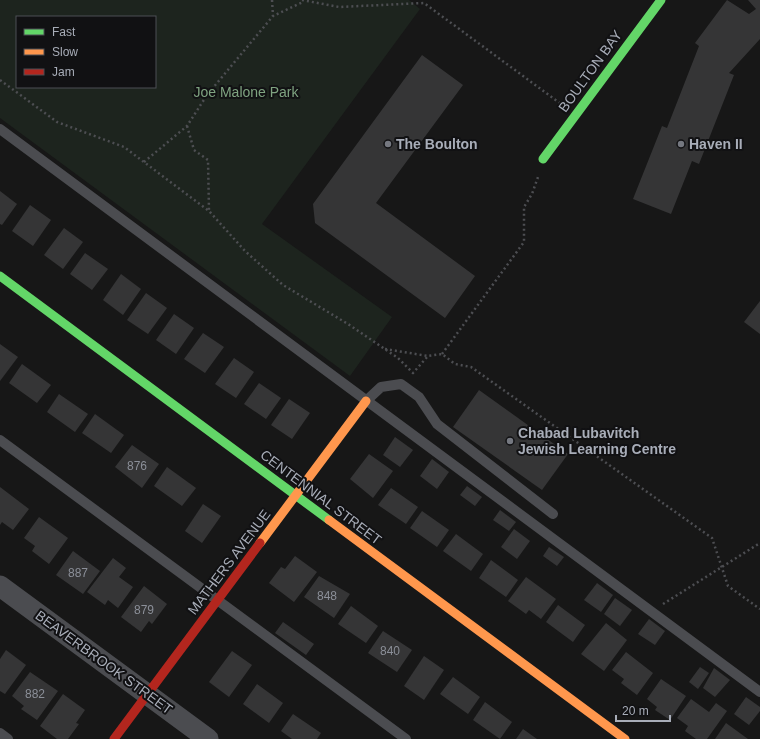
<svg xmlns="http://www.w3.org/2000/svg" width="760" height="739" font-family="Helvetica,sans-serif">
  <rect width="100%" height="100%" fill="#171717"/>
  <!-- green -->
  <path fill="#1d241e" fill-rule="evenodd" d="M0 0H409L420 9 262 224 392 317 350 376 0 118ZM17 17H155V87H17Z"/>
  <!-- building -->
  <g fill="#353536">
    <path d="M727 0 749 14 756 9 748 0H760V39L729 73 734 75 699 164 692 161 671 214 633 199 662 126 667 128 699 46 695 43Z"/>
    <path d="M422 55 463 85 376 203 475 276 445 318 315 223 313 204Z"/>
    <path d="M0 191 17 204 2 225 0 224Z"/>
    <path d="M30 205 51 220 33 246 12 231Z"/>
    <path d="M64 228 83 242 63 269 44 255Z"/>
    <path d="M85 253 108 269 92 290 70 274Z"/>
    <path d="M121 274 141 289 123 315 103 300Z"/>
    <path d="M146 293 167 308 148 334 127 320Z"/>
    <path d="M760 301V334L744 322Z"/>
    <path d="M174 314 194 328 176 354 156 340Z"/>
    <path d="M203 333 224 347 205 373 184 359Z"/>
    <path d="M0 344 18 357 0 381Z"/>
    <path d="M234 358 254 372 236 398 215 384Z"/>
    <path d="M22 364 51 385 37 403 9 383Z"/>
    <path d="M259 383 281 398 266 419 244 404Z"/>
    <path d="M479 390 568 454 542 490 453 427Z"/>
    <path d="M59 394 88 414 75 432 47 412Z"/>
    <path d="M289 399 310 413 292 439 271 425Z"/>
    <path d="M95 414 124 435 111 453 82 433Z"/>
    <path d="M395 437 413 450 400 467 383 455Z"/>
    <path d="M132 445 159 464 142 488 115 467Z"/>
    <path d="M369 454 393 471 373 498 350 479Z"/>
    <path d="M432 459 449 472 437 489 420 476Z"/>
    <path d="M167 467 196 488 182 506 154 486Z"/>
    <path d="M467 486 482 497 475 506 460 495Z"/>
    <path d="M0 487 29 509 13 530 2 522 0 525Z"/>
    <path d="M391 488 418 507 406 524 378 505Z"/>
    <path d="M203 504 221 516 202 543 185 531Z"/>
    <path d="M500 510 516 522 509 531 493 520Z"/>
    <path d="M422 511 449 530 437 547 410 528Z"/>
    <path d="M39 517 68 538 49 564 32 551 35 546 24 538Z"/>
    <path d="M514 529 530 541 517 559 501 547Z"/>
    <path d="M456 534 483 554 471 571 443 551Z"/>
    <path d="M549 547 564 557 557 566 543 556Z"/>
    <path d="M73 551 100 571 83 594 56 575Z"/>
    <path d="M295 556 317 572 294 602 269 583 281 567 285 569Z"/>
    <path d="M113 558 126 568 119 577 133 587 118 608 108 600 105 605 87 592Z"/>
    <path d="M491 560 518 580 506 597 479 578Z"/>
    <path d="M319 576 350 594 334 618 304 597Z"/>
    <path d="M526 577 556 599 541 619 529 610 526 614 508 601Z"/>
    <path d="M597 583 613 595 601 612 584 600Z"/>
    <path d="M144 586 167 604 152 624 149 621 141 632 121 617Z"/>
    <path d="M615 598 632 610 620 626 604 614Z"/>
    <path d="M558 605 585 625 573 642 546 622Z"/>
    <path d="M351 606 378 626 366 643 338 624Z"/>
    <path d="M649 619 665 631 655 645 638 634Z"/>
    <path d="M283 622 314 644 306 655 275 633Z"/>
    <path d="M606 623 627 640 604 671 581 654Z"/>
    <path d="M383 631 412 650 397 672 368 653Z"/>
    <path d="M6 650 26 665 5 694 0 691V659Z"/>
    <path d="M232 651 252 665 229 697 209 682Z"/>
    <path d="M626 652 653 673 637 695 621 683 624 679 612 670Z"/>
    <path d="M424 656 444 670 424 700 404 686Z"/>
    <path d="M700 667 709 673 698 689 689 682Z"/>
    <path d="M714 668 730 680 715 697 703 688Z"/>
    <path d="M30 672 58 691 37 720 21 709 24 706 12 696Z"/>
    <path d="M453 677 480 697 468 714 440 694Z"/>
    <path d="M661 679 686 696 670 720 655 710 657 707 647 699Z"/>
    <path d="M257 684 283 703 269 723 243 704Z"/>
    <path d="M63 694 85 710 76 723 79 724 68 739H57L40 726Z"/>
    <path d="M746 697 760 707V711L749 725 734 714Z"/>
    <path d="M691 699 709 712 716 703 727 711 707 739H696L685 731 688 726 677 718Z"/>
    <path d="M485 702 512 722 500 739 473 720Z"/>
    <path d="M293 714 321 733 317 739H292L281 731Z"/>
    <path d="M726 723 748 739H715Z"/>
    <path d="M523 729 537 739H516Z"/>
  </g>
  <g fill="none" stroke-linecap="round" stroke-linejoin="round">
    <!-- path -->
    <g stroke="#4d4e52" stroke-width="2.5" stroke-dasharray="2 3" stroke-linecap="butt">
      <path d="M272 0 273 16"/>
      <path d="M302 0 339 7 424 3 561 104"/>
      <path d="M0 80 57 122 124 147 209 211 245 251 283 285 348 324 398 358 413 373 428 356 442 354 455 364 471 367 712 538 728 586 760 609"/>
      <path d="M187 126 194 150 208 160 209 211"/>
      <path d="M144 162 187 126 207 95 273 16 303 2"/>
      <path d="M385 349 428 356"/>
      <path d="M442 354 524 242V207L532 194 538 177"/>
      <path d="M663 604 760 543"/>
    </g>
    <!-- lane -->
    <g stroke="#4b4c50" stroke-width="10">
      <path d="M0 129 760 692"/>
      <path d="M366 401 381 387 401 384 419 397 437 424 553 514"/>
      <path d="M0 440 406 739"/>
      <path d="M0 733 8 739"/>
    </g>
    <!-- street -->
    <path stroke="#4b4c50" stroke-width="21" d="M0 586 208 739"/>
    <!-- fast -->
    <g stroke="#63d668" stroke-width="9">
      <path d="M543 159 661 0"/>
      <path d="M0 276 329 520"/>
    </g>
    <!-- slow -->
    <g stroke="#ff974d" stroke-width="9">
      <path d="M329 520 625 739"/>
      <path d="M260 543 366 401"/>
    </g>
    <!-- jam -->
    <path stroke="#b3261e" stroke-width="9" d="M114 739 260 543"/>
  </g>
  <!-- markers -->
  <g fill="#757880" stroke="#111113" stroke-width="1.5">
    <circle cx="388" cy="144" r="4"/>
    <circle cx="681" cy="144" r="4"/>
    <circle cx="510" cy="441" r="4"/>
  </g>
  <g text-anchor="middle" stroke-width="4" stroke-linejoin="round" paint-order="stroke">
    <!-- number labels -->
    <g font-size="12" fill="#8b8f98">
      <text x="137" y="470">876</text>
      <text x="78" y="577">887</text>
      <text x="327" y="600">848</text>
      <text x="144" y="614">879</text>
      <text x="390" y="655">840</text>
      <text x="35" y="698">882</text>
    </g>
    <!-- street labels -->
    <g font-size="14" fill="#a8adb8" stroke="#111113">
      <text transform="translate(590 71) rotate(-54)" y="5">BOULTON BAY</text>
      <text transform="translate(321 497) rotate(37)" y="5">CENTENNIAL STREET</text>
      <text transform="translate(229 562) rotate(-53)" y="5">MATHERS AVENUE</text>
      <text transform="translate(104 662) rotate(36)" y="5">BEAVERBROOK STREET</text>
    </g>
    <!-- park labels -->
    <g font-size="14" fill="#7fa381" stroke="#111113">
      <text x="246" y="97">Joe Malone Park</text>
    </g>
    <!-- poi labels -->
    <g font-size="14" font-weight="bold" fill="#a8adb8" stroke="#111113" text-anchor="start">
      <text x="396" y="149">The Boulton</text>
      <text x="689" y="149">Haven II</text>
      <text x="518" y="438">Chabad Lubavitch<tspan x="518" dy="16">Jewish Learning Centre</tspan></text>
    </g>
  </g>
  <!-- legend -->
  <rect x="16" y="16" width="140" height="72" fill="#111113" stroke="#4d4f55"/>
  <rect x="24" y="29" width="20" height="6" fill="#63d668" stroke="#4d4f55"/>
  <text x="52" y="36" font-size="12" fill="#a8adb8">Fast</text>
  <rect x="24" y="49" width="20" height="6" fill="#ff974d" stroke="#4d4f55"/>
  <text x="52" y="56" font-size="12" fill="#a8adb8">Slow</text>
  <rect x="24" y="69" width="20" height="6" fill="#b3261e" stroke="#4d4f55"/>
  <text x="52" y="76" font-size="12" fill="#a8adb8">Jam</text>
  <!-- scale -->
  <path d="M616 715v6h54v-6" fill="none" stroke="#a8adb8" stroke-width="2"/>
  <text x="622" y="715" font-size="12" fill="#a8adb8" stroke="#111113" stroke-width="3" paint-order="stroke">20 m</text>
</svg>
